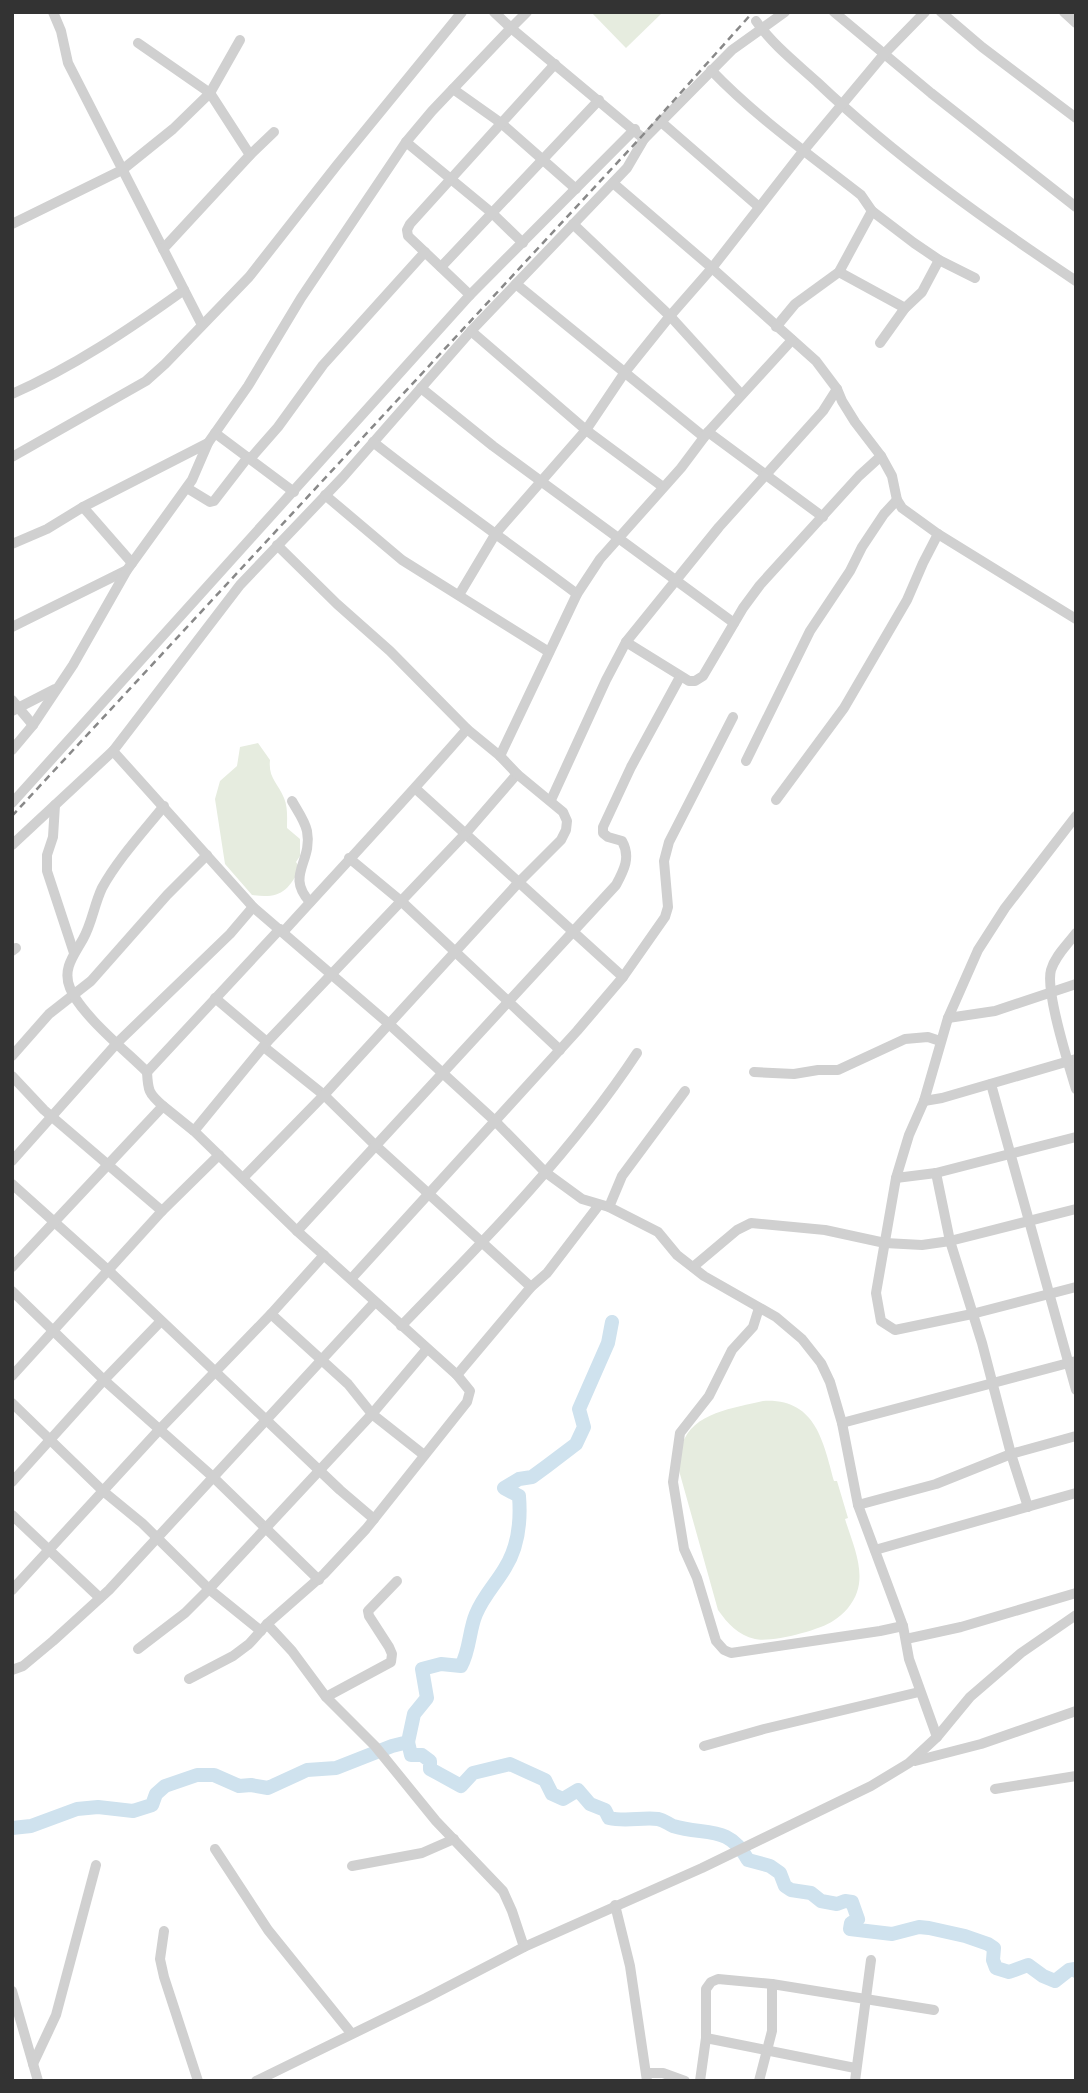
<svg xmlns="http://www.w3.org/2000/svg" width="1088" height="2093" font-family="Lato,sans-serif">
  <rect width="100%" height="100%" fill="#fff"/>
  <!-- green -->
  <g fill="#e6ecdf">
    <path d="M591 12H663L626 48Z"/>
    <path d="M258 743 270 760C268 778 278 783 284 798 288 807 287 819 287 828L300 839V856L296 862 300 868C288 892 279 899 252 895L225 864 215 799 220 781 237 766 240 747Z"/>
    <path d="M763 1401C815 1398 823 1440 834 1481H837L848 1518 845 1519C852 1542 865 1569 857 1592 853 1604 844 1614 833 1621 820 1630 771 1643 755 1639 738 1635 728 1624 718 1610L678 1467C679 1460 680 1452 682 1445 692 1412 735 1408 763 1401Z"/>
  </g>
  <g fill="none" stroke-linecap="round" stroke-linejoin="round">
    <!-- river -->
    <g stroke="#cfe2ee" stroke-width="14">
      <path d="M408 1742 411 1755H422L430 1761V1769L461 1786 473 1773 510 1764 545 1780 552 1794 563 1799 578 1790 590 1804 605 1810 609 1818C626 1822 642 1817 658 1819 664 1820 668 1824 673 1826 706 1836 728 1824 748 1860L770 1866 780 1873 785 1886 791 1890 811 1893 821 1901 837 1904 845 1901 852 1902 858 1919 851 1923 850 1929 892 1934 919 1927 929 1928 965 1936 988 1944 994 1948 993 1960 996 1968 1009 1972 1028 1965 1043 1976 1055 1981 1069 1970 1075 1969 1076 1971"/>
      <path d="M12 1828 31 1826 77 1809 98 1807 133 1811 152 1805 156 1794 165 1786 197 1775H214L239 1786 251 1785 268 1788 307 1770 336 1768 392 1746 408 1742 414 1714 427 1698 422 1669 441 1664 461 1666C470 1650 469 1630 476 1614 484 1595 495 1585 505 1568 519 1546 521 1521 519 1496L504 1488 519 1479 532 1477 547 1466 576 1444 584 1427 579 1409 608 1343 612 1322"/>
    </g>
    <!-- minor -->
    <g stroke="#d0d0d0" stroke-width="10">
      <path d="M53 12 61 31 68 63 202 325"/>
      <path d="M527 12 511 28 644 139 627 168 471 331 343 477 240 585 113 751 253 907 389 1024 495 1121 545 1172 582 1199 609 1207 658 1232 677 1255 704 1276 776 1317 802 1339 821 1363 830 1382 842 1423 858 1505 903 1626 909 1659 937 1737"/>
      <path d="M834 12 931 93 1076 207"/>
      <path d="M941 12 982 47 1076 118"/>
      <path d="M1064 12 1076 23"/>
      <path d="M756 21C772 44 796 63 817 82 896 157 985 220 1076 281"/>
      <path d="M138 43 210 93 250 155"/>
      <path d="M711 70C756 117 810 155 861 195L872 211 914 243 939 260 975 278"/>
      <path d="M453 89 501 123 576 189"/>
      <path d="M660 121 759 207"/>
      <path d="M644 139 732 50 785 12"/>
      <path d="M406 142 492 213 523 243"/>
      <path d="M613 183 712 268 816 361 837 389 842 401 855 422 881 456 892 476 897 500 902 508 938 534 1076 619"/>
      <path d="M12 224 122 170 173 129 210 93 240 40"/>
      <path d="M573 224 670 316 741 394"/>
      <path d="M163 249 250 155 274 132"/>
      <path d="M441 267 599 100"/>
      <path d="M839 272 905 308"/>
      <path d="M516 284 704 437"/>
      <path d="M470 295 408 236 407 230 410 224 555 64"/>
      <path d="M776 327 795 304 839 272 872 211"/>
      <path d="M471 331 586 430 663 487"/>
      <path d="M880 343 905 308 922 292 939 260"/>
      <path d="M421 388 493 446 734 623"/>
      <path d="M12 394C73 367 130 329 184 290"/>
      <path d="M708 432 823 517"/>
      <path d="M215 433 294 492"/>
      <path d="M373 442C440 495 509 543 577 594"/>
      <path d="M12 457 146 381 165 364 249 277 337 165 462 12"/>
      <path d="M250 459 278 427 323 365 425 252"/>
      <path d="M187 488 210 502 214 501 248 457"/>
      <path d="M325 495 402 560 549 652"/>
      <path d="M83 507 132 563"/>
      <path d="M12 544 47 529 83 507 208 443"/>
      <path d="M459 595 496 533 586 430 625 372 670 316 712 268 804 150 885 53 925 12"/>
      <path d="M12 627 127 570"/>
      <path d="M626 642 689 681H695L703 676 743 608 760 585 859 476 881 456"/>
      <path d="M12 700 33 725"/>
      <path d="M12 711 55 689"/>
      <path d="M12 750 33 725 73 665 127 570 192 480 208 443 248 386 301 298 406 142 432 111 511 28 494 12"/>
      <path d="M500 756 577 594 600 559 681 468 708 432 792 340"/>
      <path d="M746 761 810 631 850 571 862 547 884 514 897 500"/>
      <path d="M416 789 623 977"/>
      <path d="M551 800 606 680 626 642 719 527 823 411 837 389"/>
      <path d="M776 800 844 708 907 600 923 563 938 534"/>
      <path d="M292 801C297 810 305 821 307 831 313 862 285 875 310 902"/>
      <path d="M12 803 470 295 635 129"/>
      <path d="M55 805 53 837 47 855V871L74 953"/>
      <path d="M1076 816 1005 908 978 950 948 1018 924 1101 909 1135 896 1178 876 1293 881 1321 895 1330 972 1314 1076 1287"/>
      <path d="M12 845 113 751"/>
      <path d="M349 858 401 901 560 1050"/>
      <path d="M284 931C345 864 407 798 467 729"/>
      <path d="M1076 933C1067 945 1055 956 1051 970 1045 991 1069 1066 1076 1089"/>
      <path d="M12 951 16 948"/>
      <path d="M215 998 267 1042"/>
      <path d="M948 1018 995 1011 1076 984"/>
      <path d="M264 1047 324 1095 375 1145 531 1287"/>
      <path d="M12 1056 49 1014 91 981 167 895 207 855"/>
      <path d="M147 1072 280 929"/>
      <path d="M754 1072 794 1074 818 1070H838L905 1039 928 1037 940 1041"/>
      <path d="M12 1076 44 1110 162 1211"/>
      <path d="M991 1084 1076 1390"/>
      <path d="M924 1101 942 1098 1076 1059"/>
      <path d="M163 1106C148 1093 148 1090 147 1072 126 1051 81 1015 70 988 62 969 74 955 83 939 92 923 94 905 102 888 118 859 143 832 164 806"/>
      <path d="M194 1131 267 1042 466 833 517 774 500 756 467 729 390 651 337 604 277 545"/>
      <path d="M12 1161 118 1042 230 934 253 907"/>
      <path d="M936 1173 950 1241 982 1343 1011 1454 1028 1507"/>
      <path d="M243 1178 324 1095 519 882 561 840 566 830 567 821 563 812 517 774"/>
      <path d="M896 1178 936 1173 1076 1137"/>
      <path d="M12 1184 109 1271 340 1490 374 1519"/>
      <path d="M609 1207 622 1176 685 1091"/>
      <path d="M297 1231 616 885C624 870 631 857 622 841L608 837 603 833V827L631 767 680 677"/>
      <path d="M12 1267 163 1106 194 1131 297 1231 457 1375 470 1391 467 1402 366 1529 324 1574 267 1624 249 1644 233 1656 189 1679"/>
      <path d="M693 1267 737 1230 751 1223 825 1230 885 1243 922 1245 950 1241 1076 1209"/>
      <path d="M351 1279 577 1031 623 977 665 917 668 907 664 861 669 842 733 717"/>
      <path d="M12 1291 104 1380 213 1477 319 1580"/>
      <path d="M759 1308 753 1327 732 1350 709 1396 680 1433 673 1482 684 1549 697 1578 716 1641 724 1650 731 1653 880 1631 903 1626"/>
      <path d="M271 1314 348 1384 372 1414 424 1455"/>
      <path d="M401 1326C485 1240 571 1153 637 1053"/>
      <path d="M457 1375 531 1287 547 1273 599 1205"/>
      <path d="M12 1376 162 1211 219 1155"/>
      <path d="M12 1403 103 1491 142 1523 209 1589 261 1631"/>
      <path d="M842 1423 1076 1361"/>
      <path d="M12 1482 104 1380 161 1321"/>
      <path d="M858 1505 936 1484 1011 1454 1076 1436"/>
      <path d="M12 1515 100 1598"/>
      <path d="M875 1550 1076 1493"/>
      <path d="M12 1590 159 1430 271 1314 324 1255"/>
      <path d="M267 1624 292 1651 326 1697 375 1746 436 1821 503 1891 512 1911 524 1947"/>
      <path d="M906 1639 961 1627 1076 1593"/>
      <path d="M138 1649 185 1613 209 1589 372 1414 426 1350"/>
      <path d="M12 1670 23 1666 53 1641 109 1590 375 1302"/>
      <path d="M326 1697 391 1662 392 1654 389 1647 369 1616 368 1611 397 1581"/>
      <path d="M704 1746 764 1729 919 1692"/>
      <path d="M915 1761 981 1744 1076 1711"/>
      <path d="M995 1789 1076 1776"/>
      <path d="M215 1849 268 1930 351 2033"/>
      <path d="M352 1866 422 1853 454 1839"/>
      <path d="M615 1905 630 1966 647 2081"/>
      <path d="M164 1931 160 1959 164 1977 198 2081"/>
      <path d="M12 1991 38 2081"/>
      <path d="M706 2038 855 2068"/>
      <path d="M33 2064 56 2015 96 1865"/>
      <path d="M646 2073H663L685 2081"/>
      <path d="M256 2081 426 1998 524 1947 702 1868 871 1786 909 1763 937 1737 970 1697 1021 1653 1076 1615"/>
      <path d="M700 2081 706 2038V1989L711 1982 718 1979 772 1984 934 2010"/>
      <path d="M759 2081 772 2031V1984"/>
      <path d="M855 2081 871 1960"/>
    </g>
    <!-- rail -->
    <path stroke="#888" stroke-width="2.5" stroke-dasharray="7 5" stroke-linecap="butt" d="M12 816 642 136 753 12"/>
  </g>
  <!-- border -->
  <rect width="1088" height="2093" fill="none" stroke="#333333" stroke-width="28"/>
</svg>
